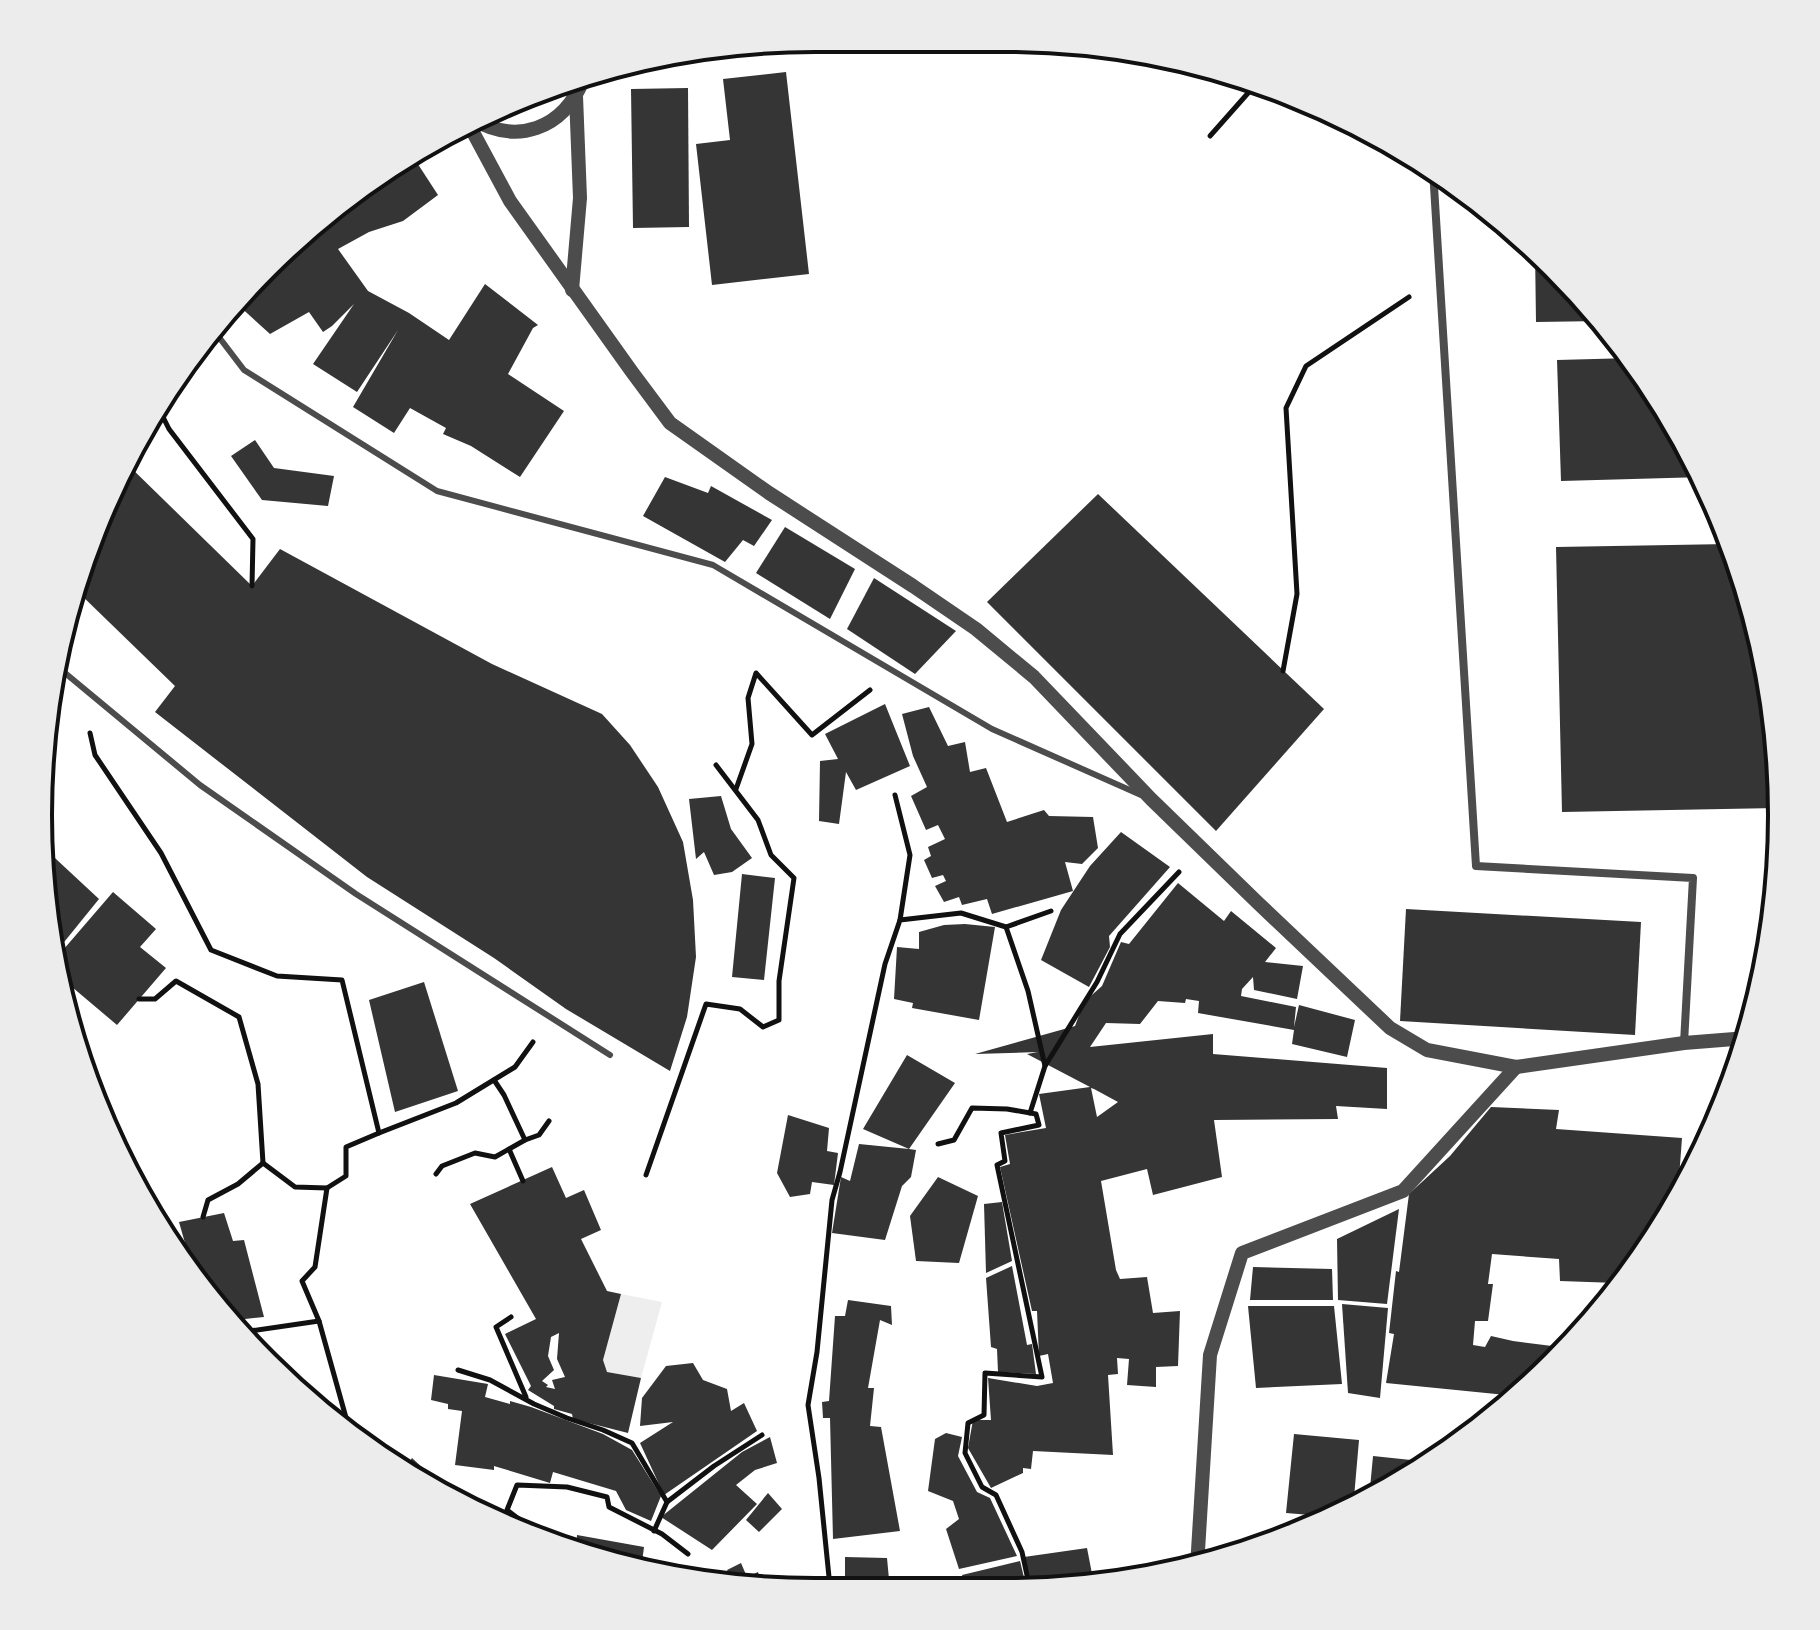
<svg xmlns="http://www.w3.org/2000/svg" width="1820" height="1630" font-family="Arial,sans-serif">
  <rect width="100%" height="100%" fill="#fff"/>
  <!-- green -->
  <path fill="#eee" d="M621 1294 662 1302 641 1378 607 1372 603 1360Z"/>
  <!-- building -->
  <g fill="#353535" fill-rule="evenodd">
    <path d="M786 72 809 274 712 285 696 144 730 140 723 79Z"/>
    <path d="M688 88 689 227 633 228 631 89Z"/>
    <path d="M412 155 438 195 403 221 369 232 338 249 368 291 409 313 449 340 485 284 538 325 533 328 508 374 564 411 520 477 471 446 443 434 446 428 410 408 394 433 353 407 398 330 357 392 313 364 354 304 332 326 323 332 309 312 270 334 237 304 342 199Z"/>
    <path d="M1535 249 1566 283 1602 321 1536 322Z"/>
    <path d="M1632 358 1704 477 1561 481 1557 360Z"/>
    <path d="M255 440 274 468 334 476 328 506 262 500 231 456Z"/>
    <path d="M124 461 252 586 280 549 492 664 602 714 630 745 658 787 683 842 693 900 696 957 687 1017 670 1071 566 1009 494 958 367 877 155 712 175 686 77 591 118 472Z"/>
    <path d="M665 477 708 493 711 486 772 520 754 546 743 540 725 562 643 516Z"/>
    <path d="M1098 494 1324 709 1216 831 987 602Z"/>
    <path d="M785 527 855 569 830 619 756 573Z"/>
    <path d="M1729 544 1756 614 1775 733 1777 808 1562 812 1556 547Z"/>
    <path d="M874 578 956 631 915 674 847 629Z"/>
    <path d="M885 704 910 766 856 790 846 772 839 824 819 821 820 761 838 759 825 734Z"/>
    <path d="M929 707 948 746 965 742 970 772 986 768 1007 822 1044 810 1049 816 1093 817 1098 848 1082 864 1065 862 1073 891 992 914 987 899 962 905 959 897 944 902 935 886 946 881 943 875 932 878 924 860 931 856 928 847 945 839 938 825 926 830 911 796 927 787 913 756 902 714Z"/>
    <path d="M721 796 731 829 752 858 732 872 714 875 704 852 696 859 689 799Z"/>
    <path d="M1121 832 1170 867 1109 936 1110 947 1089 987 1041 960 1061 910 1090 866Z"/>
    <path d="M42 846 99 899 56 952Z"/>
    <path d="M742 874 775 878 764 980 732 977Z"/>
    <path d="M1178 883 1224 921 1231 911 1276 948 1265 962 1303 966 1297 999 1254 990 1253 977 1242 989 1241 996 1296 1007 1294 1027 1299 1005 1355 1020 1347 1057 1292 1044 1294 1030 1198 1013 1199 1001 1186 999 1185 1003 1158 1001 1140 1024 1106 1023 1090 1047 1213 1034V1054L1387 1068V1109L1336 1106 1338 1119 1214 1120 1222 1177 1153 1195 1147 1169 1101 1181 1116 1270 1120 1279 1147 1277 1153 1313 1180 1311 1178 1366 1156 1367V1387L1127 1385 1129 1359 1117 1358 1118 1374 1108 1375 1113 1455 1033 1451 1031 1469 1023 1468V1473L991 1488 968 1448 973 1420H991L988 1378 1037 1386 1053 1383 1048 1354 1039 1356 1037 1311H1032L1000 1167 1010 1164 1005 1135 1046 1128 1039 1094 1090 1087 1027 1054 1038 1052 975 1054 1075 1026 1084 1002 1102 986 1121 942 1129 944ZM1091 1088 1094 1089 1118 1102 1097 1117Z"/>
    <path d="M113 892 156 929 140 947 166 968 117 1025 59 976 57 957Z"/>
    <path d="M1406 909 1641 922 1635 1035 1400 1021Z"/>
    <path d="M965 924 995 927 979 1020 912 1008 913 1003 894 999 897 947 919 949V932L944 925Z"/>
    <path d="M424 982 458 1091 395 1112 369 1000Z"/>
    <path d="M907 1055 955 1083 909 1149 916 1150 911 1177 902 1186 885 1240 832 1233 841 1177 850 1181 859 1144 909 1149 863 1129Z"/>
    <path d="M1491 1107 1559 1110 1556 1129 1682 1138 1677 1205 1617 1289V1283L1560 1281 1559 1259 1492 1254 1488 1284H1493L1488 1321H1475L1473 1345 1485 1347 1491 1336 1513 1341 1568 1348 1516 1396 1386 1383 1394 1334 1389 1333 1396 1271 1399 1272 1409 1194 1450 1156Z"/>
    <path d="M788 1115 829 1128 827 1151 838 1153 834 1185 812 1182 810 1194 790 1197 777 1173Z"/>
    <path d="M552 1167 566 1198 584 1190 601 1230 581 1239 607 1291 621 1294 603 1360 607 1372 641 1378 628 1433 573 1419 572 1414 554 1409V1406L528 1390 531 1386 505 1334 536 1319 470 1204ZM559 1333 557 1359 565 1377 552 1380 555 1389 546 1387 548 1385 542 1381 554 1370 548 1356 551 1337Z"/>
    <path d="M938 1177 978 1196 959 1263 916 1261 910 1216Z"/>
    <path d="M1002 1202 1012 1261 986 1273 984 1204Z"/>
    <path d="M1399 1209 1387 1304 1338 1300 1337 1239Z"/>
    <path d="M224 1213 233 1241 244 1240 264 1317 245 1319 247 1330 242 1332 199 1288 176 1252 187 1250 179 1222Z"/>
    <path d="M1012 1266 1027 1345 1032 1344 1036 1374 998 1372 997 1349 991 1347 986 1278Z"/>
    <path d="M1253 1267 1332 1269 1333 1300H1250Z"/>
    <path d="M848 1300 891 1306 892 1325 880 1320 868 1388H874L870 1426 881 1427 900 1531 833 1539 830 1418H823L822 1402 829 1401 835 1316H845Z"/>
    <path d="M1342 1304 1388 1308 1380 1398 1348 1393Z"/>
    <path d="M1248 1306H1334L1342 1384 1256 1388Z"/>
    <path d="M693 1363 703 1380 727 1389 731 1411 744 1403 757 1431 664 1495 640 1443 673 1422 640 1426 642 1398 666 1366Z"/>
    <path d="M434 1375 488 1384 485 1397 510 1404V1401L531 1407 603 1434 632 1450 661 1496 651 1521 626 1510 616 1491 553 1472 550 1483 494 1466V1470L455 1465 462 1411 448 1409V1404L431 1400Z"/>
    <path d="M946 1433 962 1437 958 1456 977 1492 990 1498 1017 1556 959 1569 946 1529 959 1519 953 1501 928 1491 935 1439Z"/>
    <path d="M1294 1434 1359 1440 1353 1509 1335 1517 1286 1513Z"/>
    <path d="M770 1437 777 1463 755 1470 736 1485 757 1504 712 1550 661 1517 742 1452Z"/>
    <path d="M1373 1456 1430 1462 1369 1499Z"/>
    <path d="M412 1458 453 1496 451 1499 404 1470Z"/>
    <path d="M768 1493 782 1509 759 1532 746 1520Z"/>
    <path d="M577 1535 644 1547 641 1570 613 1565 576 1551Z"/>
    <path d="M1087 1548 1094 1584 1055 1590 1052 1580 1032 1585 1024 1557Z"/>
    <path d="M845 1557 887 1558 890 1590H816L845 1583Z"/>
    <path d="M1020 1561 1027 1590H966L962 1575Z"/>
    <path d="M741 1563 747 1577 758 1572 763 1590 736 1586 727 1570Z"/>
  </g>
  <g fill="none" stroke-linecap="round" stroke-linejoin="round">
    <!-- path -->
    <g stroke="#111" stroke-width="5">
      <path d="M1210 136 1249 92 1265 86"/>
      <path d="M158 407 169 429 253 539 252 586"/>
      <path d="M1283 671 1297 594 1286 408 1306 366 1409 297"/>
      <path d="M90 733 95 755 161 853 211 950 277 976 342 980 379 1133 346 1147V1176L327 1188 295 1187 263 1163"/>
      <path d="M736 789 752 744 748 698 756 673 812 735 870 690"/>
      <path d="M895 795 910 855 900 920"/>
      <path d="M1051 911 1006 927 1028 991 1045 1066 1097 982 1120 934 1179 872"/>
      <path d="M139 999H155L176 981 239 1017 258 1084 263 1163"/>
      <path d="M1030 1113 1045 1066"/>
      <path d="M379 1133 456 1103 515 1067 533 1042"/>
      <path d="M525 1140 539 1135 549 1121"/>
      <path d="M938 1144 954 1140 972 1108 1007 1109 1036 1114 1039 1125 1001 1133 1005 1161 997 1165 1042 1377 985 1373 984 1415 968 1423 965 1453 982 1487 996 1495 1022 1552 1030 1589 1050 1585 1052 1590"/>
      <path d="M509 1149 523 1181"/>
      <path d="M436 1174 442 1166 475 1153 495 1157 525 1140 504 1095 494 1080"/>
      <path d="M646 1175 706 1004 740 1009 763 1027 779 1020V981L794 878 771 855 758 820 716 765"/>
      <path d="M203 1217 208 1200 238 1184 263 1163"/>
      <path d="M511 1317 496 1327 526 1397"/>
      <path d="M319 1321 350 1432 348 1435"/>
      <path d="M243 1332 319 1321 302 1281 315 1267 327 1188"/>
      <path d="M458 1370 490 1380 534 1404 567 1418 603 1430 632 1443 667 1502"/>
      <path d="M654 1531 667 1502 714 1466 762 1435"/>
      <path d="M546 1540 507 1510 517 1485 567 1487 607 1497 609 1507 662 1534 688 1554"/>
      <path d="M813 1590 829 1577 819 1478 808 1405 817 1352 832 1200 840 1172 885 964 900 920 961 913 1006 927"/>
    </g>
    <!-- service -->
    <g stroke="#4c4c4c" stroke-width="6">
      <path d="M212 328 244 370 437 491 713 565 992 729 1141 795"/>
      <path d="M53 663 200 785 356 894 610 1055"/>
    </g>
    <!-- minor -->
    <path stroke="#4c4c4c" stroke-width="8" d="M1433 170 1476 866 1693 878 1684 1043"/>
    <!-- tertiary -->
    <g stroke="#4c4c4c" stroke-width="14">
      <path d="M471 118C517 146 563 129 583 80"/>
      <path d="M467 121 510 201 632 372 670 423 769 493 913 586 976 629 1034 677 1151 799 1258 903 1390 1028 1427 1050 1516 1067 1684 1043 1747 1038"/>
      <path d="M572 290 580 198 576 96"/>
      <path d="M1197 1567 1210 1355 1242 1253 1403 1191 1516 1067"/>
    </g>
  </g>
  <!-- crop -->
  <path d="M0 0H1820V1630H0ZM815 52H1005A763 763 0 0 1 1768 815V815A763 763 0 0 1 1005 1578H815A763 763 0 0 1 52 815V815A763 763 0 0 1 815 52Z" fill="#ececec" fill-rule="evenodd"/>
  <path fill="none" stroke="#111" stroke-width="4" d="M815 52H1005A763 763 0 0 1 1768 815V815A763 763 0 0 1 1005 1578H815A763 763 0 0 1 52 815V815A763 763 0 0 1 815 52Z"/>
</svg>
